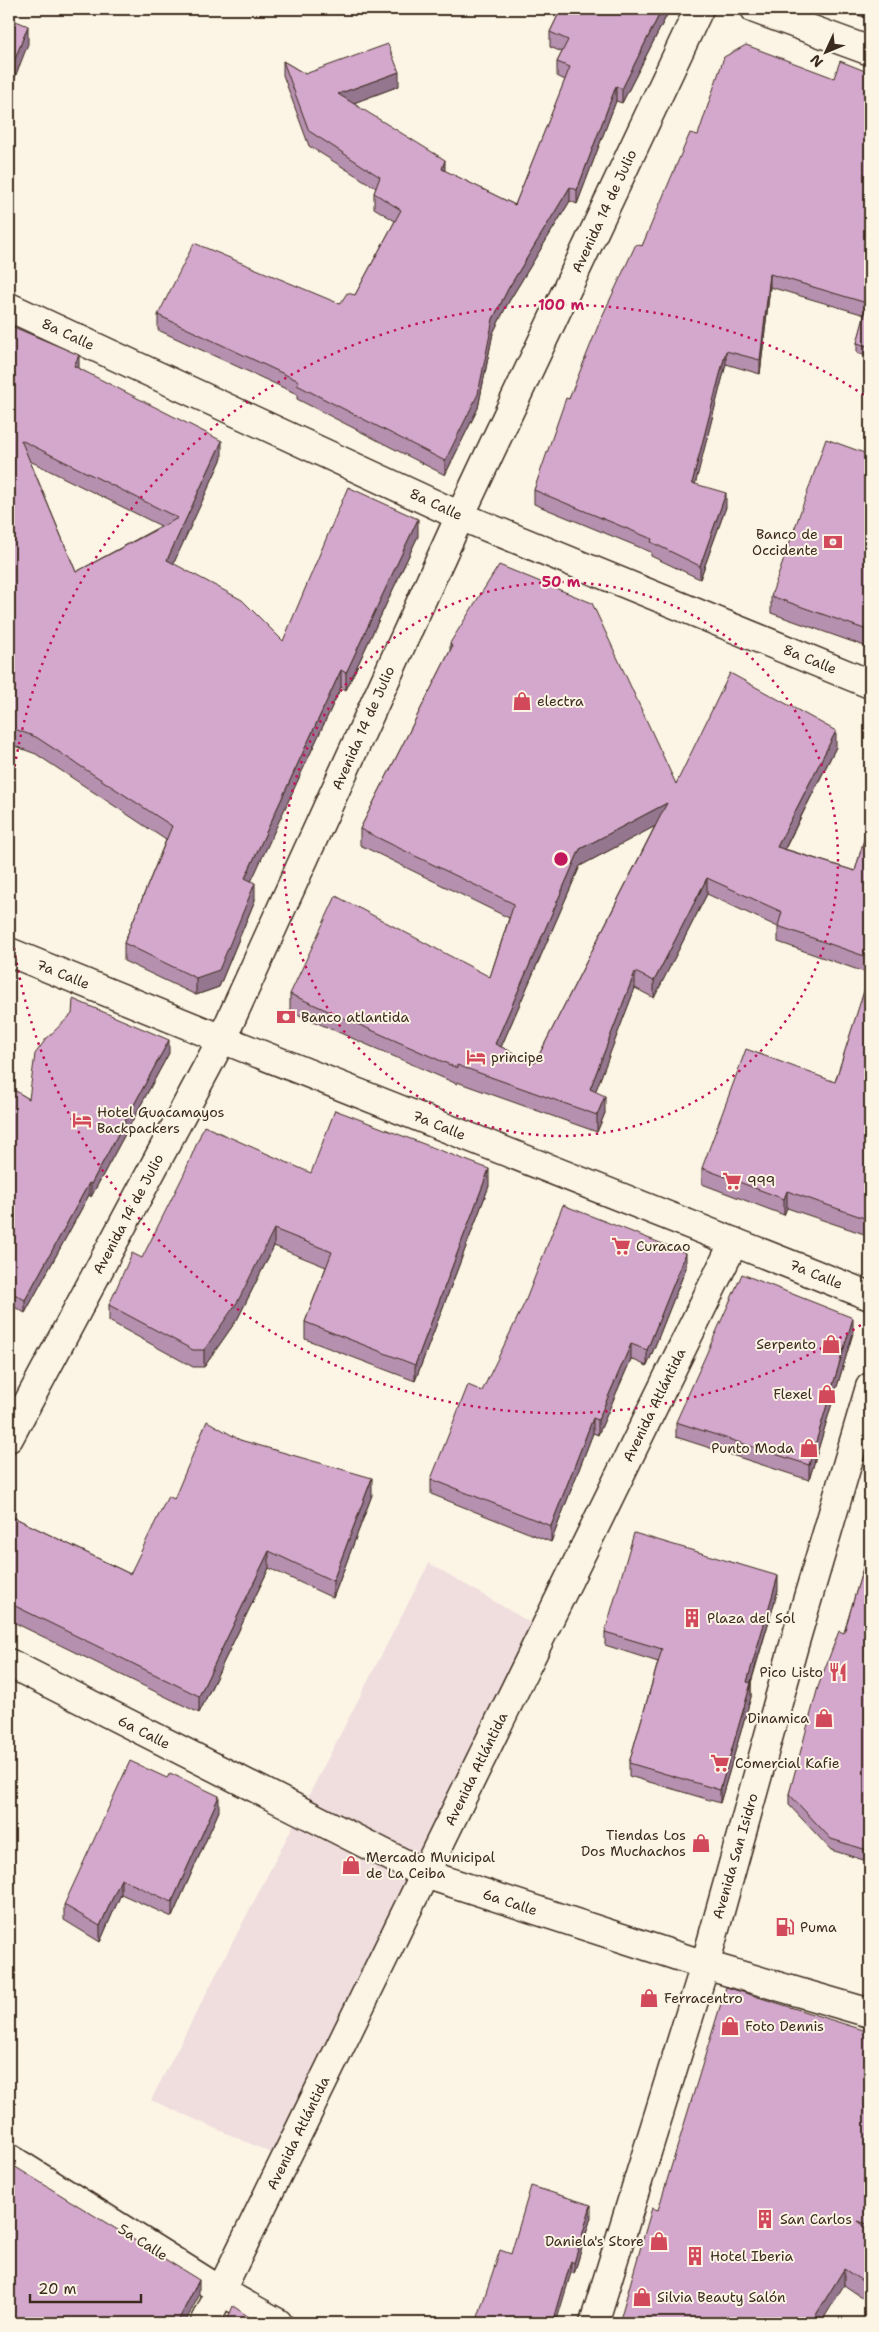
<svg xmlns="http://www.w3.org/2000/svg" width="879" height="2332" font-family="'Shantell Sans',sans-serif">
  <rect width="100%" height="100%" fill="#fcf5e5"/>
  <filter id="ink" filterUnits="userSpaceOnUse"><feTurbulence type="fractalNoise" baseFrequency=".02" numOctaves="2"/><feDisplacementMap in="SourceGraphic" scale="10" xChannelSelector="R" yChannelSelector="G"/><feConvolveMatrix kernelMatrix="1 2 1 2 8 2 1 2 1" color-interpolation-filters="sRGB"/></filter>
  <g filter="url(#ink)">
    <!-- built -->
    <path fill="#f0dede" d="M429 1563 543 1630 287 2160 151 2100Z"/>
    <g fill="none" stroke-linecap="round" stroke-linejoin="round">
      <!-- minor casing -->
      <g stroke="#3b2a1e" stroke-width="31">
        <g id="minor">
          <path d="M755 9 870 51"/>
          <path d="M9 307 460 516 870 684"/>
          <path d="M9 952 222 1039 870 1296"/>
          <path d="M9 1438 222 1039 460 516 699 9"/>
          <path d="M9 1663 425 1874 705 1965 870 2013"/>
          <path d="M9 2158 221 2291 278 2323"/>
          <path d="M205 2323 734 1242"/>
          <path d="M594 2323 705 1965 794 1645 870 1387"/>
        </g>
      </g>
      <!-- minor -->
      <use href="#minor" stroke="#fcf5e5" stroke-width="28"/>
    </g>
    <!-- wall -->
    <g fill="#b690af" stroke="#3b2a1e" fill-rule="evenodd">
      <path d="M561 9H670L622 103 616 101 577 204 570 201 508 303 493 333 478 408 445 475 297 399V394L158 330V315L340 304 355 295 395 221 374 208V193L376 188 309 146 283 75V61L305 74 399 86 353 103 445 171 515 205 565 80 557 76V62L562 52 550 47V32Z"/>
      <path d="M840 9H870V19L842 10Z"/>
      <path d="M870 73V357L857 353V343L865 315 770 287 760 374 726 364 695 484 726 507 700 579 651 556V552L534 504V490L569 399 642 246 698 135 834 78Z"/>
      <path d="M9 325 79 368 222 458 173 564 283 641 418 536 346 690 341 687 251 881 255 900 219 987 196 995 124 961V943L166 840 36 754 9 744ZM30 461 161 526 76 572Z"/>
      <path d="M870 455V648L771 613V596Z"/>
      <path d="M450 643 676 784 836 747 785 849 855 871 870 819V1236L787 1208 784 1215 702 1184V1168L835 1082 870 974 778 942V927L707 894 654 998 635 988 595 1092 605 1113 597 1132 457 1082V1084L290 1011V994L490 977 509 918 360 845V829L450 651ZM655 826 535 1063 501 1047 580 866Z"/>
      <path d="M169 1053 91 1197 89 1195 25 1313 9 1304V1087L29 1099Z"/>
      <path d="M311 1173 489 1186 415 1381 305 1339V1322L326 1267 274 1246 238 1318 204 1367H193L109 1321V1305L142 1258Z"/>
      <path d="M686 1268 647 1366 631 1359 598 1435 593 1433 551 1542 431 1494V1479L482 1391Z"/>
      <path d="M853 1333 809 1480 676 1437V1422Z"/>
      <path d="M240 1440 372 1495 333 1598 269 1568 199 1713 9 1620V1515L130 1574 174 1499Z"/>
      <path d="M870 1544V1862L831 1850 789 1805V1794L844 1633Z"/>
      <path d="M778 1590 751 1683V1697L720 1803 629 1776V1763L658 1662 605 1645V1632Z"/>
      <path d="M219 1811 172 1917 121 1894 100 1942 64 1920V1905Z"/>
      <path d="M870 2032V2303L844 2285 658 2210Z"/>
      <path d="M9 2163 199 2296 9 2323Z"/>
      <path d="M591 2217 574 2274 511 2254Z"/>
    </g>
    <!-- shaded-wall -->
    <g fill="#94768f" stroke="#3b2a1e">
      <path d="M662 9H670L622 103V89Z"/>
      <path d="M28 26V44L9 93V74Z"/>
      <path d="M399 72V86L338 109V94Z"/>
      <path d="M616 86V101L577 204V190Z"/>
      <path d="M445 160V174L442 169Z"/>
      <path d="M570 187V201L508 303 493 333 478 408 445 475V461L493 319 508 289Z"/>
      <path d="M770 274V287L760 374V360Z"/>
      <path d="M726 351V364L692 497V483Z"/>
      <path d="M79 355V372L74 366Z"/>
      <path d="M222 441V458L167 578V560Z"/>
      <path d="M726 493V507L700 579V566Z"/>
      <path d="M418 519V536L346 690V673Z"/>
      <path d="M341 670V687L245 895V878Z"/>
      <path d="M836 731V747L777 864V847Z"/>
      <path d="M667 803V820L580 866 495 1061V1044L580 849Z"/>
      <path d="M707 878V894L654 998V981Z"/>
      <path d="M255 883V900L219 987 196 995V978Z"/>
      <path d="M635 972V988L590 1106V1089Z"/>
      <path d="M169 1040V1053L91 1197V1184Z"/>
      <path d="M605 1096V1113L597 1132V1115Z"/>
      <path d="M489 1169V1186L415 1381V1365Z"/>
      <path d="M89 1183V1195L25 1313V1300Z"/>
      <path d="M787 1191V1208L784 1215V1199Z"/>
      <path d="M274 1229V1246L238 1318 204 1367V1350Z"/>
      <path d="M686 1253V1268L647 1366V1350Z"/>
      <path d="M853 1318V1333L809 1480V1465Z"/>
      <path d="M631 1344V1359L598 1435V1420Z"/>
      <path d="M593 1418V1433L551 1542V1526Z"/>
      <path d="M372 1478V1495L333 1598V1581Z"/>
      <path d="M269 1551V1568L199 1713V1696Z"/>
      <path d="M778 1576V1590L747 1695V1682Z"/>
      <path d="M751 1683V1697L720 1803V1790Z"/>
      <path d="M219 1796V1811L172 1917V1902Z"/>
      <path d="M121 1879V1894L100 1942V1926Z"/>
      <path d="M591 2205V2217L574 2274V2263Z"/>
      <path d="M571 2261V2273L556 2323H553Z"/>
      <path d="M844 2269V2285L821 2323H811Z"/>
      <path d="M199 2280V2296L185 2323H177Z"/>
    </g>
    <!-- building -->
    <g fill="#d4a8cc" stroke="#3b2a1e" fill-rule="evenodd">
      <path d="M561 9H662L622 89 616 86 577 190 570 187 508 289 493 319 478 394 445 461 297 385 299 381 158 315 194 243 340 304 347 293 355 295 401 210 374 193 380 177 309 131 283 61 305 74 388 44 399 72 338 94 445 160 442 169 515 205 570 67 557 62 568 40 550 32Z"/>
      <path d="M9 18 28 26 9 74Z"/>
      <path d="M746 45 834 78 840 61 870 73V304L770 274 760 360 726 351 692 483 726 493 700 566 651 542 652 539 534 490 566 398 569 399 600 321 636 244 642 246 690 133 698 135 724 57Z"/>
      <path d="M865 313 870 315V347L857 343Z"/>
      <path d="M9 325 79 355 74 366 222 441 167 560 242 600 283 641 348 487 418 519 346 673 341 670 245 878 255 883 219 970 196 978 124 943 172 826 36 737 9 727ZM21 440 178 518 76 572Z"/>
      <path d="M826 439 870 455V631L771 596Z"/>
      <path d="M499 565 592 603 676 784 730 673 836 731 777 847 855 871 870 819V958L778 926 782 912 707 878 654 981 635 972 590 1089 605 1096 597 1115 457 1065V1068L290 994 336 896 490 977 514 904 360 829 452 647 450 643ZM667 803 535 1063 495 1044 580 849Z"/>
      <path d="M870 972V1220L787 1191 784 1199 702 1168 746 1049 835 1082Z"/>
      <path d="M73 999 169 1040 91 1184 89 1183 25 1300 9 1291V1087L29 1099 35 1054 46 1039 72 1014Z"/>
      <path d="M335 1110 489 1169 415 1365 305 1322 332 1252 274 1229 238 1301 204 1350H193L109 1305 132 1253 142 1258 184 1174 204 1126 311 1173Z"/>
      <path d="M563 1205 686 1253 647 1350 631 1344 598 1420 593 1418 551 1526 431 1479 468 1385 482 1391 525 1302Z"/>
      <path d="M742 1274 853 1318 809 1465 676 1422Z"/>
      <path d="M207 1421 240 1440 372 1478 333 1581 269 1551 199 1696 9 1603V1515L130 1574 168 1496 174 1499Z"/>
      <path d="M634 1533 778 1576 747 1682 751 1683 720 1790 629 1763 662 1649 605 1632Z"/>
      <path d="M870 1544V1851L831 1839 789 1794 818 1687 839 1631 844 1633Z"/>
      <path d="M130 1761 167 1778 170 1773 219 1796 172 1902 121 1879 100 1926 64 1905Z"/>
      <path d="M726 1987 870 2032V2225L858 2221 870 2230V2286L844 2269 811 2323H619L652 2208 658 2210Z"/>
      <path d="M9 2163 199 2280 177 2323H9V2313L13 2305 9 2303Z"/>
      <path d="M531 2186 591 2205 574 2263 571 2261 553 2323H476L500 2250 511 2254Z"/>
      <path d="M233 2306 258 2323H226Z"/>
    </g>
  </g>
  <!-- distance rings -->
  <g fill="none" stroke="#c2185b" stroke-width="2.5" stroke-dasharray="2.5 5">
    <circle cx="561" cy="859" r="277"/>
    <path d="M867 1321A554 554 0 0 1 9 907M9 811A554 554 0 0 1 867 397"/>
  </g>
  <!-- icons -->
  <defs>
    <g id="bank-bare" transform="scale(1.5)"><path d="M-6-4H6V4H-6ZM0-2.3a2.3 2.3 0 1 0 0 4.6a2.3 2.3 0 1 0 0-4.6Z" fill="#d1495b" stroke="#fcf5e5" stroke-width="2.5" paint-order="stroke"/></g>
    <g id="shop-bare" transform="scale(1.5)"><path d="M-5-2.5h2.3a2.7 3.5 0 0 1 5.4 0H5L5.5 6h-11ZM-1.5-2.5h3a1.5 2.3 0 0 0-3 0Z" fill="#d1495b" stroke="#fcf5e5" stroke-width="2.5" paint-order="stroke"/></g>
    <g id="hotel-bare" transform="scale(1.5)"><path d="M-6-4.5h1.5V1H6V5H4.5V3h-9V5H-6ZM-4 0a1.8 1.8 0 1 1 3.6 0ZM.5 0V-2.5h3Q6-2.5 6 0Z" fill="#d1495b" stroke="#fcf5e5" stroke-width="2.5" paint-order="stroke"/></g>
    <g id="supermarket-bare" transform="scale(1.5)"><path d="M-6-5.5h2.5l.6 2H6L4.5 2H-2.5L-4.4-4H-6ZM-1.5 3.2a1.3 1.3 0 1 0 .1 0ZM3 3.2a1.3 1.3 0 1 0 .1 0Z" fill="#d1495b" stroke="#fcf5e5" stroke-width="2.5" paint-order="stroke"/></g>
    <g id="building-bare" transform="scale(1.5)"><path d="M-4-6H4V6H1V3H-1V6H-4ZM-2.5-4.3h1.7v1.8h-1.7ZM.8-4.3h1.7v1.8H.8ZM-2.5-1h1.7V.8h-1.7ZM.8-1h1.7V.8H.8Z" fill="#d1495b" stroke="#fcf5e5" stroke-width="2.5" paint-order="stroke"/></g>
    <g id="restaurant-bare" transform="scale(1.5)"><path d="M-5-6h1v4h1v-4h1v4h1v-4h1v5L-1.5 .5V6h-2V.5L-5-1ZM5-6V6H3V1.5H1.5Q1.5-4 5-6Z" fill="#d1495b" stroke="#fcf5e5" stroke-width="2.5" paint-order="stroke"/></g>
    <g id="fuel-bare" transform="scale(1.5)"><path d="M-5.5-6h7V0h2V4h1.3V-2.5L3-4.5l.8-.8L6-3V5H2.5V1h-1V6h-7ZM-4.2-4.7v3.2H.2V-4.7Z" fill="#d1495b" stroke="#fcf5e5" stroke-width="2.5" paint-order="stroke"/></g>
  </defs>
  <g fill-rule="evenodd">
    <use href="#bank-bare" x="833" y="542"/>
    <use href="#shop-bare" x="522" y="701"/>
    <use href="#bank-bare" x="286" y="1017"/>
    <use href="#hotel-bare" x="476" y="1057"/>
    <use href="#hotel-bare" x="82" y="1120"/>
    <use href="#supermarket-bare" x="732" y="1181"/>
    <use href="#supermarket-bare" x="621" y="1246"/>
    <use href="#shop-bare" x="831" y="1344"/>
    <use href="#shop-bare" x="827" y="1394"/>
    <use href="#shop-bare" x="809" y="1448"/>
    <use href="#building-bare" x="692" y="1618"/>
    <use href="#restaurant-bare" x="838" y="1672"/>
    <use href="#shop-bare" x="824" y="1718"/>
    <use href="#supermarket-bare" x="720" y="1763"/>
    <use href="#shop-bare" x="701" y="1843"/>
    <use href="#shop-bare" x="351" y="1865"/>
    <use href="#fuel-bare" x="785" y="1927"/>
    <use href="#shop-bare" x="649" y="1998"/>
    <use href="#shop-bare" x="730" y="2026"/>
    <use href="#building-bare" x="765" y="2219"/>
    <use href="#shop-bare" x="659" y="2241"/>
    <use href="#building-bare" x="695" y="2256"/>
    <use href="#shop-bare" x="642" y="2297"/>
  </g>
  <g text-anchor="middle" stroke-width="4" stroke-linejoin="round" paint-order="stroke">
    <!-- street labels -->
    <g font-size="14" fill="#3b2a1e" stroke="#fcf5e5">
      <text transform="translate(604 211) rotate(-65)" y="5">Avenida 14 de Julio</text>
      <text transform="translate(68 334) rotate(25)" y="5">8a Calle</text>
      <text transform="translate(436 504) rotate(25)" y="5">8a Calle</text>
      <text transform="translate(810 659) rotate(22)" y="5">8a Calle</text>
      <text transform="translate(363 728) rotate(-66)" y="5">Avenida 14 de Julio</text>
      <text transform="translate(63 974) rotate(22)" y="5">7a Calle</text>
      <text transform="translate(439 1125) rotate(22)" y="5">7a Calle</text>
      <text transform="translate(128 1214) rotate(-62)" y="5">Avenida 14 de Julio</text>
      <text transform="translate(816 1274) rotate(22)" y="5">7a Calle</text>
      <text transform="translate(654 1405) rotate(-64)" y="5">Avenida Atlántida</text>
      <text transform="translate(144 1732) rotate(27)" y="5">6a Calle</text>
      <text transform="translate(476 1769) rotate(-64)" y="5">Avenida Atlántida</text>
      <text transform="translate(735 1856) rotate(-74)" y="5">Avenida San Isidro</text>
      <text transform="translate(510 1902) rotate(18)" y="5">6a Calle</text>
      <text transform="translate(298 2133) rotate(-64)" y="5">Avenida Atlántida</text>
      <text transform="translate(143 2242) rotate(32)" y="5">5a Calle</text>
    </g>
    <!-- poi labels -->
    <g font-size="14" fill="#3b2a1e" stroke="#fcf5e5" text-anchor="start">
      <text x="818" y="539" text-anchor="end">Banco de<tspan x="818" dy="16">Occidente</tspan></text>
      <text x="537" y="706">electra</text>
      <text x="301" y="1022">Banco atlantida</text>
      <text x="491" y="1062">principe</text>
      <text x="97" y="1117">Hotel Guacamayos<tspan x="97" dy="16">Backpackers</tspan></text>
      <text x="747" y="1186">999</text>
      <text x="636" y="1251">Curacao</text>
      <text x="816" y="1349" text-anchor="end">Serpento</text>
      <text x="812" y="1399" text-anchor="end">Flexel</text>
      <text x="794" y="1453" text-anchor="end">Punto Moda</text>
      <text x="707" y="1623">Plaza del Sol</text>
      <text x="823" y="1677" text-anchor="end">Pico Listo</text>
      <text x="809" y="1723" text-anchor="end">Dinamica</text>
      <text x="735" y="1768">Comercial Kafie</text>
      <text x="686" y="1840" text-anchor="end">Tiendas Los<tspan x="686" dy="16">Dos Muchachos</tspan></text>
      <text x="366" y="1862">Mercado Municipal<tspan x="366" dy="16">de La Ceiba</tspan></text>
      <text x="800" y="1932">Puma</text>
      <text x="664" y="2003">Ferracentro</text>
      <text x="745" y="2031">Foto Dennis</text>
      <text x="780" y="2224">San Carlos</text>
      <text x="644" y="2246" text-anchor="end">Daniela's Store</text>
      <text x="710" y="2261">Hotel Iberia</text>
      <text x="657" y="2302">Silvia Beauty Salón</text>
    </g>
  </g>
  <circle cx="561" cy="859" r="8" fill="#c2185b" stroke="#fcf5e5" stroke-width="2.5"/>
  <g font-size="15" text-anchor="middle" font-weight="bold" fill="#c2185b" stroke="#fcf5e5" stroke-width="4" stroke-linejoin="round" paint-order="stroke">
    <text x="561" y="310">100 m</text>
    <text x="561" y="587">50 m</text>
  </g>
  <!-- margin -->
  <rect width="879" height="2332" fill="none" stroke="#fcf5e5" stroke-width="30"/>
  <rect x="15" y="15" width="849" height="2302" fill="none" stroke="#3b2a1e" stroke-width="2" filter="url(#ink)"/>
  <!-- north arrow -->
  <g transform="translate(826 52) rotate(226)" stroke="#fcf5e5" stroke-width="4" paint-order="stroke">
  <path d="M0-4L9 19L0 12L-9 19Z" fill="#3b2a1e"/>
  <text y="-8" font-size="14" font-weight="bold" text-anchor="middle" fill="#3b2a1e">N</text>
  </g>
  <!-- scale -->
  <path d="M30 2294v8h111v-8" fill="none" stroke="#3b2a1e" stroke-width="2.5"/>
  <text x="38" y="2294" font-size="15" fill="#3b2a1e" stroke="#fcf5e5" stroke-width="4" paint-order="stroke">20 m</text>
</svg>
